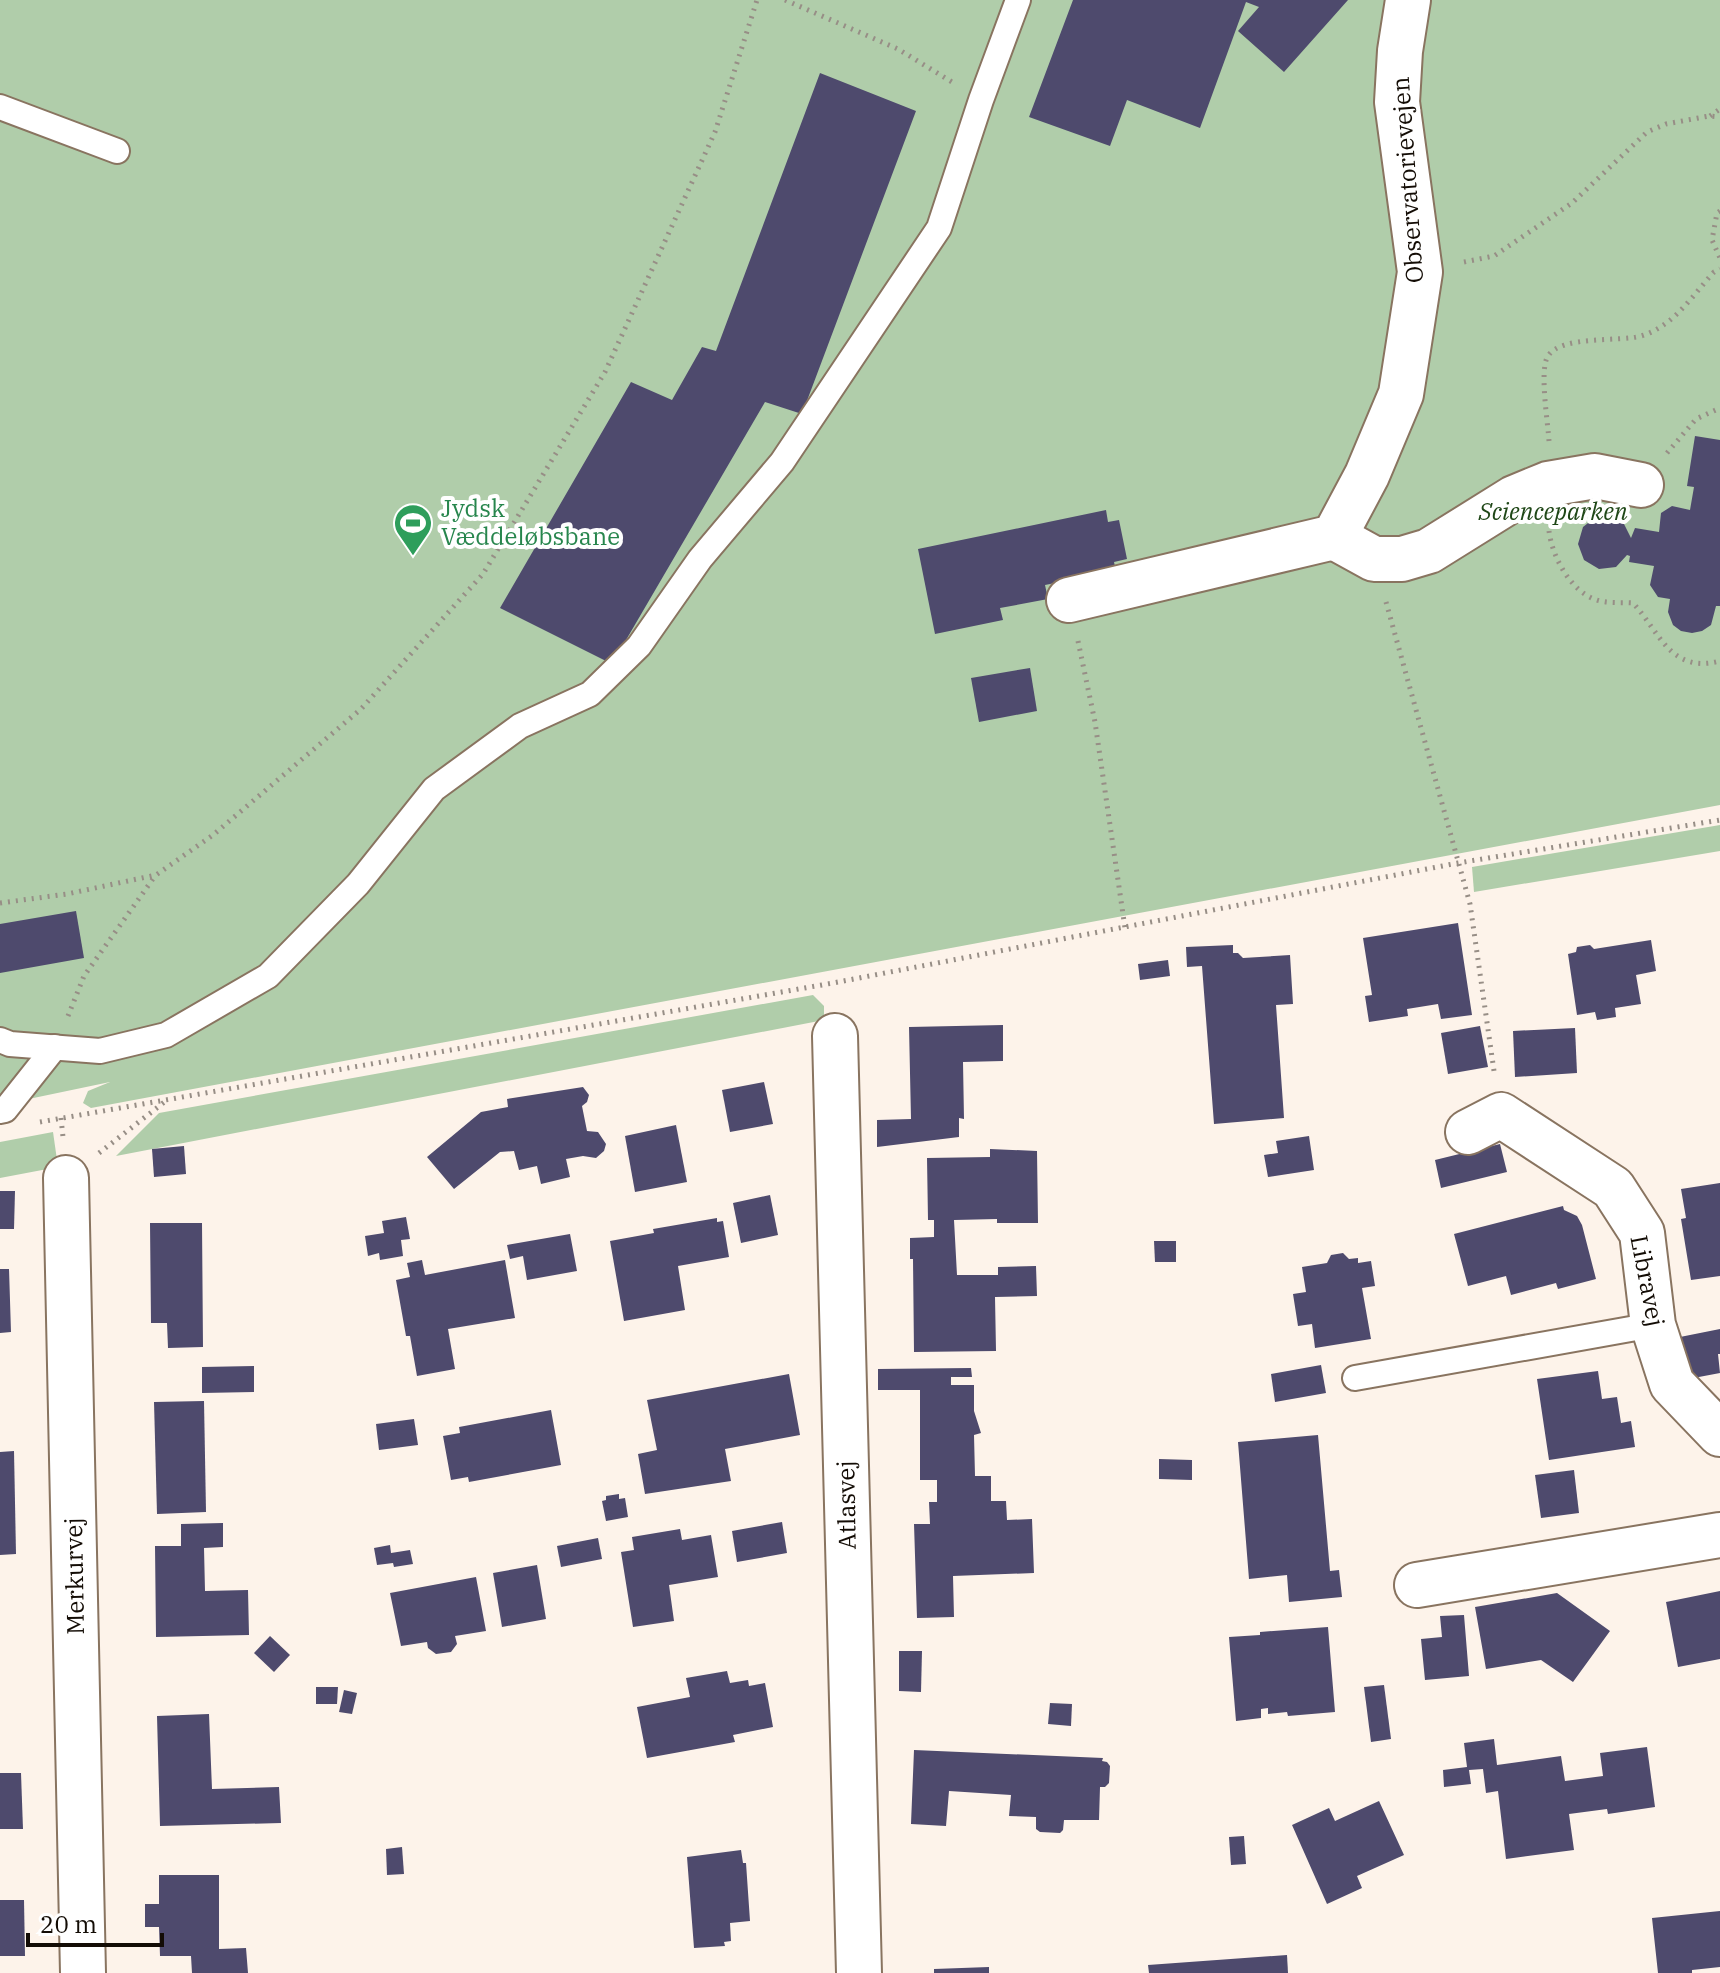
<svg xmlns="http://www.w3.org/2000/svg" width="1720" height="1973" font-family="'IBM Plex Serif',serif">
  <rect width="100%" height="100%" fill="#fdf3ea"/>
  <!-- green -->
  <g fill="#b0cdaa">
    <path d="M0 0H1720V805L91 1108 83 1103 88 1091 110 1082 0 1105Z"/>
    <path d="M1720 825V851L1474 892 1472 867Z"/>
    <path d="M813 995 824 1006V1020L116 1156 159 1113Z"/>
    <path d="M53 1132 58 1167 0 1178V1142Z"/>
  </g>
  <!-- building -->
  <g fill="#4e4a6d">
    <path d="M1073 0H1348L1284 72 1238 31 1259 7 1246 2 1200 128 1127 100 1110 146 1029 117Z"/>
    <path d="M820 73 916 111 802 414 765 402 612 664 500 608 631 382 672 400 702 347 716 351Z"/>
    <path d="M1695 436 1720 440V606H1716L1711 625 1702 631 1692 633 1681 631 1673 625 1668 612 1670 599 1658 597 1650 585 1654 566 1629 562 1630 556 1627 555 1616 567 1599 569 1584 560 1578 544 1583 527 1597 516 1615 517 1623 522 1631 538 1635 528 1659 532 1661 513 1672 506 1690 510 1694 487 1687 486Z"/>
    <path d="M1106 510 1108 522 1119 520 1127 559 1114 562 1116 571 1045 585 1048 599 1000 608 1003 620 935 634 918 549Z"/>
    <path d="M1030 668 1037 711 979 722 971 678Z"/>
    <path d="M76 911 84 958 0 973V924Z"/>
    <path d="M1458 923 1472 1015 1441 1019 1438 1004 1407 1009 1408 1016 1369 1022 1365 996 1372 995 1363 938Z"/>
    <path d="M1651 940 1656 971 1636 975 1641 1004 1615 1008 1616 1017 1597 1020 1595 1012 1577 1015 1568 954 1576 952 1577 947 1590 945 1594 949Z"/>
    <path d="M1233 945V953H1238L1243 958 1290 955 1293 1004 1276 1005 1284 1118 1214 1124 1202 966 1187 967 1186 947Z"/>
    <path d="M1168 960 1170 976 1140 980 1138 964Z"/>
    <path d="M1003 1025V1061L963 1062 964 1119 959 1118V1137L877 1147V1120L911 1119 909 1027Z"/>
    <path d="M1480 1026 1488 1067 1448 1074 1441 1033Z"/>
    <path d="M1575 1028 1577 1073 1515 1077 1513 1031Z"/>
    <path d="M764 1082 773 1124 730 1132 722 1090Z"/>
    <path d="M583 1087 589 1095 587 1102 582 1106 587 1131 598 1132 606 1144 604 1151 596 1158 583 1156 566 1159 570 1177 541 1184 537 1166 519 1170 514 1151 500 1152 454 1189 427 1157 481 1112 508 1107 507 1099Z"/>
    <path d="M676 1125 687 1182 635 1192 625 1136Z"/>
    <path d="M1309 1136 1314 1170 1268 1177 1264 1155 1278 1153 1276 1141Z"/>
    <path d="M1500 1144 1507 1172 1441 1188 1435 1160Z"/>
    <path d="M184 1146 186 1174 154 1177 152 1149Z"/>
    <path d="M990 1149 1037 1151 1038 1223H997V1219L954 1220 957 1275H998V1267L1036 1266 1037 1296 995 1297 996 1351 914 1352 913 1259H910V1238L934 1237V1220H928L927 1158 990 1157Z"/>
    <path d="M1720 1183V1276L1691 1280 1681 1219 1686 1218 1681 1189Z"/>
    <path d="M0 1191H15L14 1229H0Z"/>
    <path d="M770 1195 778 1235 741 1243 733 1203Z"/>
    <path d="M1563 1206 1564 1210 1577 1216 1582 1225 1596 1279 1558 1289 1556 1283 1511 1295 1506 1276 1468 1286 1454 1234Z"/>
    <path d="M406 1217 410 1239 401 1240 403 1256 380 1260 379 1253 368 1256 365 1236 384 1233 382 1221Z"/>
    <path d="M717 1218V1222L723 1221 729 1257 678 1266 685 1310 624 1321 610 1241 654 1233 653 1229Z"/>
    <path d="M150 1223H202L203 1347 168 1348 167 1323H151Z"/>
    <path d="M570 1234 577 1271 527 1280 523 1256 510 1259 507 1245Z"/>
    <path d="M1154 1241H1176V1262H1155Z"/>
    <path d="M1343 1253 1349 1259 1358 1258V1263L1371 1261 1375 1286 1362 1288 1371 1339 1315 1348 1312 1324 1298 1326 1293 1294 1306 1292 1302 1267 1327 1263 1331 1255Z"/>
    <path d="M422 1260 425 1275 505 1260 515 1318 448 1329 455 1369 417 1376 410 1336H406L396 1280 410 1277 407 1263Z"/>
    <path d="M0 1269H9L11 1332 0 1333Z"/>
    <path d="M1720 1329V1354H1718L1720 1373 1683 1380 1675 1338Z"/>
    <path d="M1321 1365 1326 1393 1275 1402 1271 1374Z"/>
    <path d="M254 1366V1392L202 1393V1367Z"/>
    <path d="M971 1368 972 1377H951V1385H974V1411L981 1433 974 1435 975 1476H991V1501H1006L1007 1520 1032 1519 1034 1573 953 1576 954 1617 917 1618 914 1524H930L929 1502H937V1480H920V1390H878V1369Z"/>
    <path d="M1598 1371 1602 1399 1617 1397 1621 1423 1631 1421 1635 1447 1549 1460 1537 1379Z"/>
    <path d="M789 1374 800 1435 725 1449 731 1481 645 1494 638 1454 657 1450 647 1400Z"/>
    <path d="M204 1401 206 1512 157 1514 154 1402Z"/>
    <path d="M551 1410 561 1465 469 1482 468 1477 451 1480 443 1436 460 1433 459 1427Z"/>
    <path d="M414 1419 418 1445 379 1450 376 1424Z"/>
    <path d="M1318 1435 1330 1571 1339 1570 1342 1597 1289 1602 1287 1575 1249 1579 1238 1442Z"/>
    <path d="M14 1451 16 1554 0 1555V1452Z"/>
    <path d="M1159 1459 1192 1460V1480L1159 1479Z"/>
    <path d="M1574 1470 1579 1513 1541 1518 1535 1475Z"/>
    <path d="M619 1494V1499L625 1498 628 1517 606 1521 602 1501 606 1500V1496Z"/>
    <path d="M782 1522 787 1553 737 1562 732 1531Z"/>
    <path d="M223 1523V1547L204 1548 205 1591 248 1590 249 1635 156 1637 155 1546H181V1524Z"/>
    <path d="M680 1529 682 1540 711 1535 718 1577 669 1585 674 1621 633 1627 621 1552 634 1550 632 1537Z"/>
    <path d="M598 1538 602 1559 561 1567 557 1546Z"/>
    <path d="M390 1545 391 1553 410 1550 413 1564 394 1567 393 1563 377 1565 374 1548Z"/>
    <path d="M537 1565 546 1619 502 1627 493 1573Z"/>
    <path d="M476 1577 486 1631 455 1636 457 1644 451 1652 436 1654 428 1648 427 1642 401 1646 390 1593Z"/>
    <path d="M1720 1591V1659L1678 1667 1666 1602Z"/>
    <path d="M1557 1593 1610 1631 1573 1682 1541 1660 1486 1669 1475 1607Z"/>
    <path d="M1464 1615 1469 1676 1425 1680 1421 1639 1442 1637 1440 1616Z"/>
    <path d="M1328 1627 1335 1712 1288 1716 1287 1712 1268 1714V1708L1261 1709V1718L1236 1721 1229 1637 1260 1635V1632Z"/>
    <path d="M270 1636 290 1655 274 1672 254 1653Z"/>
    <path d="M899 1651H922L921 1692 899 1691Z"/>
    <path d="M727 1671 730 1683 748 1680 749 1686 765 1683 773 1727 733 1735 735 1742 647 1758 637 1707 690 1697 686 1678Z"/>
    <path d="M1384 1685 1391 1739 1371 1742 1364 1687Z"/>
    <path d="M316 1687H338L337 1704H316Z"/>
    <path d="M344 1690 357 1693 352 1714 339 1712Z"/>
    <path d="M1050 1703 1072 1704 1071 1726 1048 1724Z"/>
    <path d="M209 1714 212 1789 279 1787 281 1823 160 1826 157 1716Z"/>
    <path d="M1494 1739 1497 1765 1561 1756 1565 1781 1603 1776 1600 1753 1647 1747 1655 1807 1608 1814 1607 1809 1569 1814 1574 1850 1506 1859 1498 1791 1486 1793 1483 1769 1469 1770 1471 1784 1444 1787 1443 1770 1467 1767 1464 1743Z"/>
    <path d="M914 1750 1103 1758 1102 1761 1107 1762 1110 1766 1109 1783 1105 1787H1100L1099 1820H1064L1063 1830 1060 1833 1040 1832 1036 1829V1817L1009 1816 1011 1795 949 1791 946 1826 911 1824Z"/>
    <path d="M0 1773H21L23 1829H0Z"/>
    <path d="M1379 1801 1404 1855 1357 1876 1362 1888 1327 1904 1292 1825 1329 1808 1335 1821Z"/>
    <path d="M1244 1836 1246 1864 1231 1865 1229 1837Z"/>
    <path d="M402 1847 404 1874 387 1875 386 1849Z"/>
    <path d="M741 1850 743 1863H746L750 1921 730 1923 731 1941 724 1942 725 1946 694 1948 687 1857Z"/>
    <path d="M159 1875H219V1949L246 1948 248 1973H192L191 1956H160L159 1927H145V1904H159Z"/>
    <path d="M0 1900H24L25 1956H0Z"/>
    <path d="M1720 1911V1967L1692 1970V1973H1658L1652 1918Z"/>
    <path d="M1287 1955 1288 1973H1149L1148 1965Z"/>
    <path d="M989 1967V1973H934V1969Z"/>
  </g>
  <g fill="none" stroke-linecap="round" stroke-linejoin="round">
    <!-- service casing -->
    <g stroke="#897460" stroke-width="28">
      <g id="service">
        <path d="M0 107 117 151"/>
        <path d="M0 1040 10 1044 100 1051 166 1035 268 976 358 884 434 789 520 726 590 694 639 646 700 559 782 462 939 228 981 100 1018 0"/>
        <path d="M0 1111 5 1110 55 1047"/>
        <path d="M1355 1378 1653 1325"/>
      </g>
    </g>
    <!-- minor casing -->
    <g stroke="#897460" stroke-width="48">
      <g id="minor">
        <path d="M1334 537 1374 559H1402L1429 551 1514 498 1548 484 1595 476 1641 485"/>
        <path d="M1069 600 1334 537 1367 475 1401 394 1420 272 1397 102 1400 51 1408 0"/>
        <path d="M835 1036 859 1973"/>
        <path d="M1468 1132 1501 1115 1613 1188 1642 1233 1653 1325 1672 1384 1720 1434"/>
        <path d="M66 1178 83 1973"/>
        <path d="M1417 1585 1720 1535"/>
      </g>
    </g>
    <!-- path -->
    <g stroke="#978e86" stroke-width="5" stroke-dasharray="2 6" stroke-linecap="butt">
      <path d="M785 0 898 49 952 82"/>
      <path d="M1710 116 1720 109"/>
      <path d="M1720 211 1717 213 1712 240 1720 258"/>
      <path d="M1464 262 1494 256 1572 203 1647 132 1666 124 1709 116 1720 117"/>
      <path d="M1549 441C1548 423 1539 369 1548 356 1561 335 1620 342 1641 336 1674 326 1692 296 1714 272L1720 269"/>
      <path d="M1667 453 1696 419 1720 408"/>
      <path d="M1549 531C1552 556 1570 590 1594 599 1606 604 1620 602 1633 603 1660 632 1670 674 1720 661"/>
      <path d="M1386 602 1470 904 1494 1071"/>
      <path d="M1078 641 1095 722 1125 928"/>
      <path d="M0 903 67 894 156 875 213 835 361 709 483 574 605 372 715 132 757 0"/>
      <path d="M68 1016 84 976 155 876"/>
      <path d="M61 1118 63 1137"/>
      <path d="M40 1122 833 983 1458 863 1720 820"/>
      <path d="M99 1153 167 1100"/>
    </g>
    <!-- service -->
    <use href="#service" stroke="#fff" stroke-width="24"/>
    <!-- minor -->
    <use href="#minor" stroke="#fff" stroke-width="44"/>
  </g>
  <!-- icons -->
  <defs>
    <g id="stadium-pin" transform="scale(2)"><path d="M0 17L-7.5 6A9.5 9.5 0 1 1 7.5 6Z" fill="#2e9e5b" stroke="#fff"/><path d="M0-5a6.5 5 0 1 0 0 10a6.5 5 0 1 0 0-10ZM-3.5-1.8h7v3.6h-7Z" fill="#fff"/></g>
  </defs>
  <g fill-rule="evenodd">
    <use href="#stadium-pin" x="413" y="523"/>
  </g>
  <g text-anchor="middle" stroke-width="8" stroke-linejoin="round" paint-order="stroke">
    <!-- street labels -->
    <g font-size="24" fill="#130c05" stroke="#fff">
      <text transform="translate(1408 180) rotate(-94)" y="8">Observatorievejen</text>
      <text transform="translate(1647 1281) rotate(79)" y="8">Libravej</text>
      <text transform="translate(847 1505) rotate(-91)" y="8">Atlasvej</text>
      <text transform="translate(75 1576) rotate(-91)" y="8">Merkurvej</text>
    </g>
    <!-- leisure labels -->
    <g font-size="24" fill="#27864d" stroke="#fff" text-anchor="start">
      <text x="441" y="517">Jydsk<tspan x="441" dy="28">Væddeløbsbane</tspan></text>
    </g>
    <!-- park labels -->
    <g font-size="24" font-style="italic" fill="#1f4717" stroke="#fff">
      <text x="1553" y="520">Scienceparken</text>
    </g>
  </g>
  <!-- scale -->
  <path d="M28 1933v12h134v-12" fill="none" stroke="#130c05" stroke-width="4"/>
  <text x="40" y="1933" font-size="24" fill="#130c05" stroke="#ffffff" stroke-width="6" paint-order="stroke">20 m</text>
</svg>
